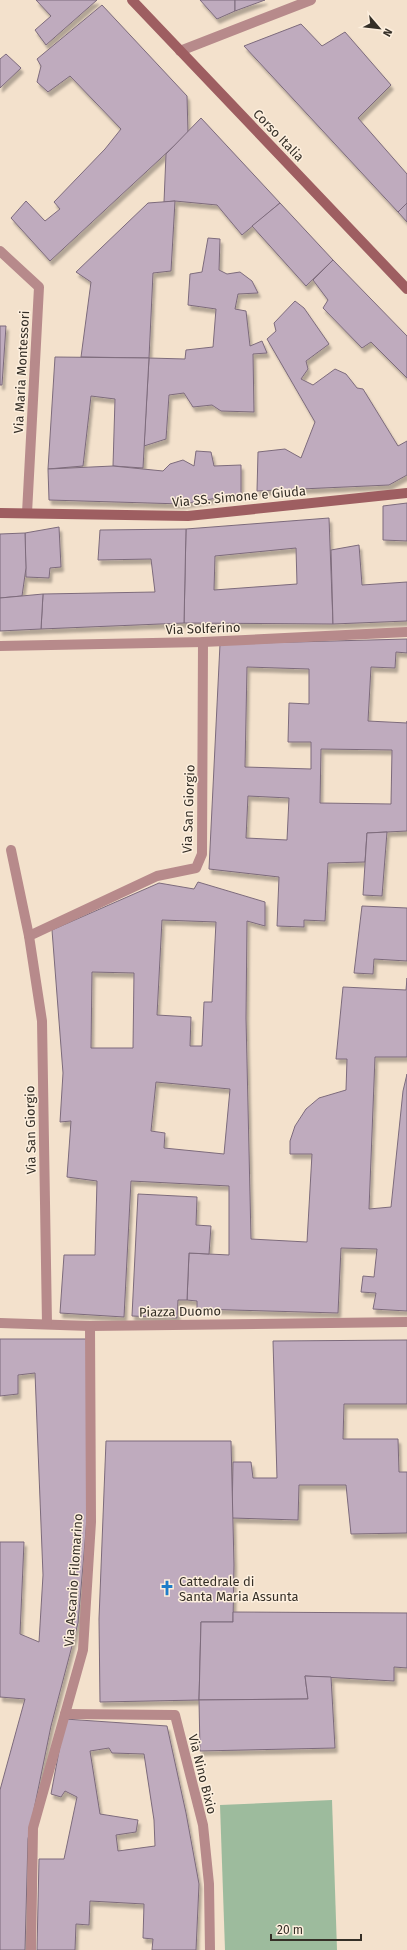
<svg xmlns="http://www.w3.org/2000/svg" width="407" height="1950" font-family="'Fira Sans',sans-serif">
  <defs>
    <filter id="shadow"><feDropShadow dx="2.5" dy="4.5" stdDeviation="1" flood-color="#0004"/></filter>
  </defs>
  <rect width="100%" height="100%" fill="#f3e1cc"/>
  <!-- green -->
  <path fill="#9dbb9d" d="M332 1800 337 1950H225L220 1805Z"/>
  <!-- building -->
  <g fill="#bfabbe" stroke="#7d6b7c" fill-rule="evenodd" filter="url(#shadow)">
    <path d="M36 0H97L46 45 35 30 51 16Z"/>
    <path d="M200 0H235V11L217 19Z"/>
    <path d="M235 0H265L235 11Z"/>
    <path d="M102 5 187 96 188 133 50 261 11 218 26 201 45 221 60 209 54 202 105 149 121 129 70 76 48 92 37 82 41 66 37 59Z"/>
    <path d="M301 24 322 46 345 32 391 85 358 118 407 174V203L398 212 244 46Z"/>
    <path d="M6 54 21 68 0 88V59Z"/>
    <path d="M201 118 280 203 242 235 217 205 175 201 164 202 166 154Z"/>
    <path d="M175 201 171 271 153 273 149 358 81 357 91 282 76 272 148 203Z"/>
    <path d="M280 203 333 260 306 286 252 226Z"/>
    <path d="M407 203V222L398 212Z"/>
    <path d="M208 238 220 239 219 270 227 274 240 272 252 281 258 293 238 294 235 309 246 311 250 346 262 341 267 353 253 354 254 412 221 411 212 405 193 407 184 393 169 395 166 439 144 446 149 358 185 359 186 350 213 347 216 309 188 305 190 274 202 272Z"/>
    <path d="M333 260 407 336V378L371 342 362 348 323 308 328 300 313 280Z"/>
    <path d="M295 301 304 308 329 344 306 361 308 369 301 379 313 385 335 369 346 374 357 388 363 389 398 446 407 441V475L389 485 257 491 258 452 285 449 301 458 315 422 267 339 276 331 274 323Z"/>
    <path d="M0 326H6L2 385H0Z"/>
    <path d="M55 357 149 358 143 468 113 466 115 399 91 396 83 466 48 469Z"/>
    <path d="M196 451 211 452 214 466 241 465V494L182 504 49 500 48 469 113 466 163 471 170 464 183 460 194 466Z"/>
    <path d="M407 503V541L383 540V506Z"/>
    <path d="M329 518 333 624 184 623 186 529ZM296 548 297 584 214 590 215 556Z"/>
    <path d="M59 527 61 567 50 568 49 578 26 577 25 533Z"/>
    <path d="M186 529 184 623 41 629 43 594 155 592 151 559 98 560 100 530Z"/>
    <path d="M25 533 26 568 22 596 0 598V534Z"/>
    <path d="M359 545 362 585 407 582V621L333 624 331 550Z"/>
    <path d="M43 594 41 629 0 631V598Z"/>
    <path d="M407 639V653L396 652 395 668 371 667 368 721 407 723V721V831L367 833 365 862 328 863 325 921 304 920V927L277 926 279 877 209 869 220 644ZM247 667 309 669V704L289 703 288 742H311V769L245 767ZM321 749 392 750 391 804 320 803ZM248 796 289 798 287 840 246 838Z"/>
    <path d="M387 832 382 896 363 895 367 833Z"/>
    <path d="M198 882 265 902V926L247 921 246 1018 251 1239 307 1242 312 1154H290V1141L295 1126 306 1109 319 1098 346 1090 347 1059H336L343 987 406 990 407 978V1057H375L369 1209 391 1207 403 1091 407 1074V1311L373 1309 376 1293 361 1292 363 1276 374 1277 377 1249 341 1248 338 1313 197 1309V1301L187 1300 189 1253 229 1255V1186L131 1181 124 1317 60 1313 64 1255H95L97 1181 67 1177 71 1121 60 1122 63 1073 52 930 159 883 194 889ZM162 920 216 922 212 1002H204L202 1046H190L191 1017 157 1015ZM92 972 134 973 133 1048H91ZM156 1082 230 1089 224 1154 164 1148 165 1133 151 1131Z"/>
    <path d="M362 906 407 908V961L374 959 373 974 354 973Z"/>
    <path d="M138 1194 197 1197 196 1225 211 1226 209 1254 189 1253 187 1300H178L177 1318 132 1316Z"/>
    <path d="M0 1339H87V1519L78 1623 51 1726 28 1839 25 1950H0V1790L25 1699 0 1697V1542H24L20 1634 39 1642 43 1575 35 1373 18 1375V1394L0 1396Z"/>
    <path d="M407 1340V1404H344L343 1439H398L399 1472H407V1533L351 1534 346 1485H299L298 1520 232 1518 233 1462H251L253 1478H277L273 1341Z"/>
    <path d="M106 1441H231L234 1565 233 1622H201L199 1700 100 1702 99 1619Z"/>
    <path d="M233 1612 407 1613V1668L394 1667V1681L305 1676 308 1699 199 1700 201 1622H233Z"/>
    <path d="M305 1676 331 1677 335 1748 200 1751 199 1700 308 1699Z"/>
    <path d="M65 1719 167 1726 186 1813 199 1884 196 1950H152L153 1939 143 1938 144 1904 90 1901 89 1925 76 1924 75 1950H37L39 1859H64L77 1797 65 1791 61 1797 51 1794ZM109 1748 112 1753 144 1754 154 1820 155 1846 118 1851 116 1835 136 1832 138 1820 100 1814 90 1751Z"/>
  </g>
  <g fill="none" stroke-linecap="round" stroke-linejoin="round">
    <!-- minor -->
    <g stroke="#b78a8b" stroke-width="10">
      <path d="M180 51 311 0"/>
      <path d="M0 251 39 287 27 513"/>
      <path d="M0 646 203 642 407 632"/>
      <path d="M11 850 29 936"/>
      <path d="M0 1323 90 1326 407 1322"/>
      <path d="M47 1324 42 1021 29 936 157 876 196 868 202 854 203 642"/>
      <path d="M65 1714 175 1715 203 1825 209 1884 210 1950"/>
      <path d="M31 1950 33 1828 83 1650 91 1522 90 1326"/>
    </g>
    <!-- secondary -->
    <g stroke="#9e5e61" stroke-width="10">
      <path d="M132 0 407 289"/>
      <path d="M0 513 188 516 407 493"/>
    </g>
  </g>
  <!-- icons -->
  <defs>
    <g id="church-bare" transform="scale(1.2)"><path d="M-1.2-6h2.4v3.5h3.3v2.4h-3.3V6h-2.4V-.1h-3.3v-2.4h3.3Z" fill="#1e7dc9" stroke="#fdefde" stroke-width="2.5" paint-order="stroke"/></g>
  </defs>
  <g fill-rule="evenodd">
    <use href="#church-bare" x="167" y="1588"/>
  </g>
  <g text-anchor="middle" stroke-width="3" stroke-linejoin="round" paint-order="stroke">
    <!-- street labels -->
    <g font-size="13" fill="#352f27" stroke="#fdefde">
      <text transform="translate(279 135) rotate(46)" y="5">Corso Italia</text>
      <text transform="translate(21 372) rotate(-87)" y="5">Via Maria Montessori</text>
      <text transform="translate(239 496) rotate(-5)" y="5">Via SS. Simone e Giuda</text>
      <text transform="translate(203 628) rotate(-2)" y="5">Via Solferino</text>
      <text transform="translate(188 809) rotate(-88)" y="5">Via San Giorgio</text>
      <text transform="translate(30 1130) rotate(-91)" y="5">Via San Giorgio</text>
      <text transform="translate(180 1311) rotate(-1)" y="5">Piazza Duomo</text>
      <text transform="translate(73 1580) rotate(-86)" y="5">Via Ascanio Filomarino</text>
      <text transform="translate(203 1774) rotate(76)" y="5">Via Nino Bixio</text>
    </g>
    <!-- poi labels -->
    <g font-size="13" fill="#352f27" stroke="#fdefde" text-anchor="start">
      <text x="179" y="1586">Cattedrale di<tspan x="179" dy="15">Santa Maria Assunta</tspan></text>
    </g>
  </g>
  <!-- north arrow -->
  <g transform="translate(379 28) rotate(118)" stroke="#fdefde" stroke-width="3" paint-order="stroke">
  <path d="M0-3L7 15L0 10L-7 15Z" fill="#352f27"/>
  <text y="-6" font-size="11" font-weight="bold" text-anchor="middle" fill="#352f27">N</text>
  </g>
  <!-- scale -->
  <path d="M271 1934v6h90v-6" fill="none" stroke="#352f27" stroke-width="2"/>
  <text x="277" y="1934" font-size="12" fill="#352f27" stroke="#fdefde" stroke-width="3" paint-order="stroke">20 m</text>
</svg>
